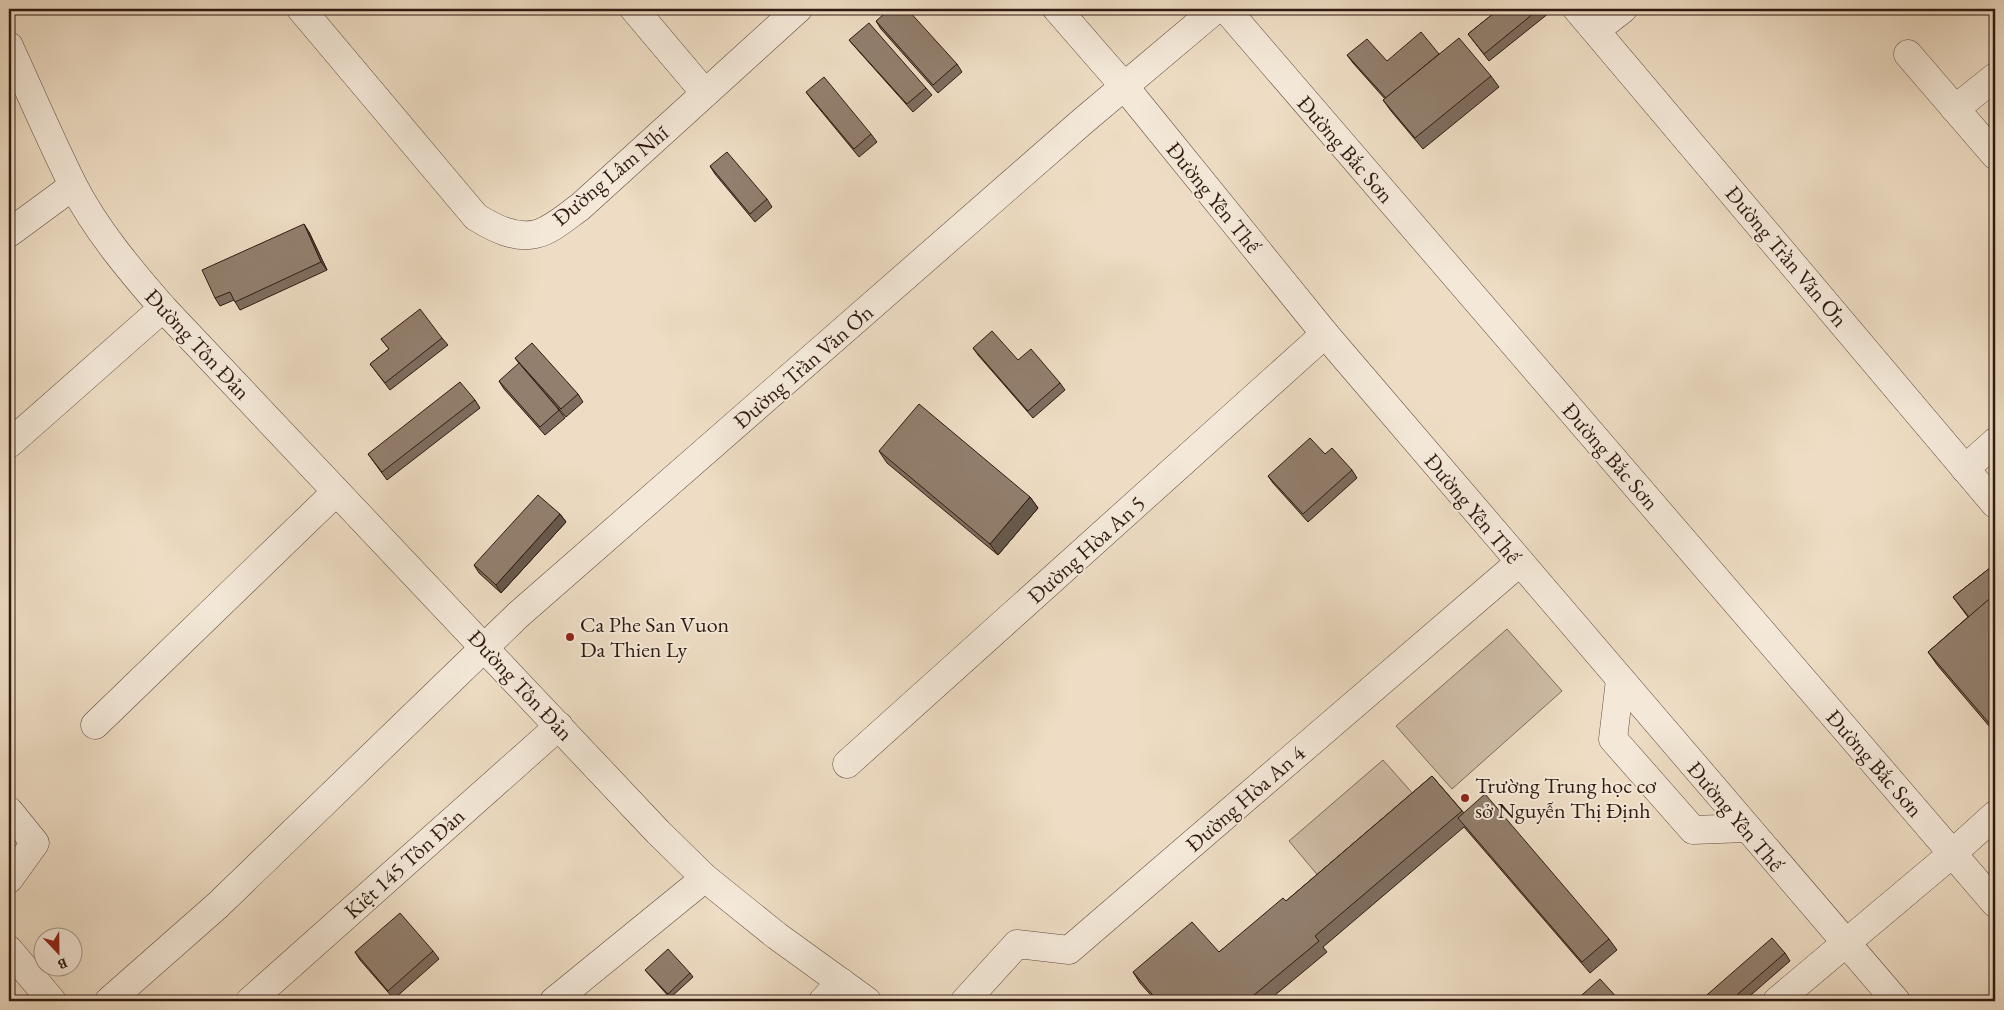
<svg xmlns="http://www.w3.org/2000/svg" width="2004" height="1010" font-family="'EB Garamond',serif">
  <rect width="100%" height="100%" fill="#eeddc4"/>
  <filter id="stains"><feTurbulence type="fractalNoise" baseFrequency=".004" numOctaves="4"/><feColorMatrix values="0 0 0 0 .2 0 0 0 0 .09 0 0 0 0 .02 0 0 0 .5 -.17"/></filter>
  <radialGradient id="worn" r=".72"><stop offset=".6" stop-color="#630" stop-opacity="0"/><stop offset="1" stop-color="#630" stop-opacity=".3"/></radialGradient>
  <!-- green -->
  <g fill="#cebca6" stroke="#7e6a5c">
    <path d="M1507 629 1562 691 1452 789 1396 726Z"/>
    <path d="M1383 760 1415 796 1320 878 1289 841Z"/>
  </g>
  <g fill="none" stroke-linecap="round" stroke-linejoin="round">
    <!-- minor casing -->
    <g stroke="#5f4a3e" stroke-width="29">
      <g id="minor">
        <path d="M301 9 476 217C494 228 515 239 536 234 552 230 567 216 580 207L798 9"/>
        <path d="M634 9 705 93"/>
        <path d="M1057 9 1124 86 1325 334 1896 1001"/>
        <path d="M1226 9 1995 903"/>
        <path d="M1577 9 1995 504"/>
        <path d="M1596 30 1623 9"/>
        <path d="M9 46C30 92 50 139 73 185 96 230 130 270 163 308L658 832 705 878 777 936 867 1001"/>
        <path d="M1908 54 1995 155"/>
        <path d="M1955 109 1995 77"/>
        <path d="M9 233 73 186"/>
        <path d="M9 444 163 308"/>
        <path d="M1965 469 1995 442"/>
        <path d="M1620 680 1613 739 1693 830 1746 828"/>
        <path d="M95 725 336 492"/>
        <path d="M847 764 1325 334"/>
        <path d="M9 811 35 843 9 879"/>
        <path d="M9 950 52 1001"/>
        <path d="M109 1001 218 905 518 615 1083 121 1216 9"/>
        <path d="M250 1001 559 726"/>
        <path d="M554 1001 705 878"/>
        <path d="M823 1001 841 982"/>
        <path d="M965 1001 1017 944 1069 950 1520 562"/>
        <path d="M1777 1001 1953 853 1995 815"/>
      </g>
    </g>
    <!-- minor -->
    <use href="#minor" stroke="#f4e9d9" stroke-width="28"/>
  </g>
  <!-- wall -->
  <g fill="#7e6d5f" stroke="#2f1911">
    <path d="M1499 9H1554L1489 61 1468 34Z"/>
    <path d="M876 21 957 64 962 72 938 93 881 29Z"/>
    <path d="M849 40 926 88 932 95 913 112 855 47Z"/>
    <path d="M1439 54 1491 76 1499 87 1423 149 1391 111 1383 100 1385 99 1353 63 1347 55 1387 61Z"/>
    <path d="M806 92 871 134 877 142 859 157 812 100Z"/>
    <path d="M710 166 767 199 772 207 755 222 715 174Z"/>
    <path d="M309 232 327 270 240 310 234 300 220 306 215 298Z"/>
    <path d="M442 338 448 345 390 390 370 364 389 349 381 339Z"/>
    <path d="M973 348 1018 360 1060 383 1065 390 1033 418 978 355Z"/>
    <path d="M515 358 578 394 583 402 566 417 521 366Z"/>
    <path d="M499 381 559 410 565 418 545 435 504 389Z"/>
    <path d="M475 400 480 408 387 480 368 454Z"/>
    <path d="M879 451 1030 497 1038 508 998 555 887 463Z"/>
    <path d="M1352 470 1357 478 1308 522 1273 483 1268 476Z"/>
    <path d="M560 514 566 522 501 593 479 573 474 565Z"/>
    <path d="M1995 564V733L1938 666 1928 652 1968 617 1953 597Z"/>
    <path d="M1432 776 1464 813 1609 939 1617 950 1590 973 1464 827 1323 947 1327 952 1268 1001H1156L1140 983 1133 972 1219 952 1286 901Z"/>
    <path d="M433 951 439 959 394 999 360 960 355 952Z"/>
    <path d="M1785 953 1790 961 1744 1001H1700Z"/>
    <path d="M645 970 690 973 693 977 670 998Z"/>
  </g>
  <!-- shaded-wall -->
  <g fill="#66594d" stroke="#2f1911">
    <path d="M304 224 309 232 327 270 321 262Z"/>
    <path d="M1030 497 1038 508 998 555 990 544Z"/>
    <path d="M560 514 566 522 501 593 496 585Z"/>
  </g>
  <!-- building -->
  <g fill="#927f6e" stroke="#2f1911">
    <path d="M890 9H907L957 64 933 85 876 21Z"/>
    <path d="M1499 9H1539L1484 54 1468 34Z"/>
    <path d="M869 23 926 88 907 104 849 40Z"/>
    <path d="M1421 32 1439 54 1386 98 1347 55 1367 39 1387 61Z"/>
    <path d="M1459 38 1491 76 1415 138 1383 100Z"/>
    <path d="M824 77 871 134 854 149 806 92Z"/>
    <path d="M727 152 767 199 750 214 710 166Z"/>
    <path d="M304 224 321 262 235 302 230 292 215 298 202 270Z"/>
    <path d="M420 309 442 338 385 383 370 364 389 349 381 339Z"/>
    <path d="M992 331 1018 360 1031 349 1060 383 1028 411 973 348Z"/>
    <path d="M532 343 578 394 561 409 515 358Z"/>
    <path d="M519 363 559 410 540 427 499 381Z"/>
    <path d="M460 382 475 400 382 472 368 454Z"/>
    <path d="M919 404 1030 497 990 544 879 451Z"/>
    <path d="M1310 438 1325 454 1332 448 1352 470 1303 514 1268 476Z"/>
    <path d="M538 495 560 514 496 585 474 565Z"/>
    <path d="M1995 564V594L1969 617 1953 597Z"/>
    <path d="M1995 594V730L1928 652Z"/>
    <path d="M1432 776 1462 811 1315 936 1319 941 1254 995 1260 1001H1158L1133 972 1192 922 1219 952 1283 898 1286 901Z"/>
    <path d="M1485 794 1609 939 1582 962 1458 818Z"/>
    <path d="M400 913 433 951 388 991 355 952Z"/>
    <path d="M1772 938 1785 953 1730 1001H1700Z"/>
    <path d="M668 949 690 973 668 994 645 970Z"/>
    <path d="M1600 979 1620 1001H1575Z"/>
  </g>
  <!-- markers -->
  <g fill="#8f2418" stroke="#f4e9d9" stroke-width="2">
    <circle cx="570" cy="637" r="5"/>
    <circle cx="1465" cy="798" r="5"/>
  </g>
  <g text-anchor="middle" stroke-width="4" stroke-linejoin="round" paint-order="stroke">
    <!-- street labels -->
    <g font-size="22" fill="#2f1911" stroke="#f4e9d9">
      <text transform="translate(1346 149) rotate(49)" y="8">Đường Bắc Sơn</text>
      <text transform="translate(610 175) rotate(-40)" y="8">Đường Lâm Nhĩ</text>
      <text transform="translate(1214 197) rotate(51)" y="8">Đường Yên Thế</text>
      <text transform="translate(1787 256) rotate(50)" y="8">Đường Trần Văn Ơn</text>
      <text transform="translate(198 344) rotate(47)" y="8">Đường Tôn Đản</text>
      <text transform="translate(803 366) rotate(-41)" y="8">Đường Trần Văn Ơn</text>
      <text transform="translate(1611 456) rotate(49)" y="8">Đường Bắc Sơn</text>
      <text transform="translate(1473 508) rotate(50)" y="8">Đường Yên Thế</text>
      <text transform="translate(1086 549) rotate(-42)" y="8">Đường Hòa An 5</text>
      <text transform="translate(521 685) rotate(47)" y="8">Đường Tôn Đản</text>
      <text transform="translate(1875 763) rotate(49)" y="8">Đường Bắc Sơn</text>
      <text transform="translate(1245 798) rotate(-41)" y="8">Đường Hòa An 4</text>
      <text transform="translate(1736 816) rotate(50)" y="8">Đường Yên Thế</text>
      <text transform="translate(404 863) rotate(-42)" y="8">Kiệt 145 Tôn Đản</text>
    </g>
    <!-- poi labels -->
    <g font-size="22" fill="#2f1911" stroke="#f4e9d9" text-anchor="start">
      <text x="580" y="632">Ca Phe San Vuon<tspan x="580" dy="25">Da Thien Ly</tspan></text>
      <text x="1475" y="793">Trường Trung học cơ<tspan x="1475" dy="25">sở Nguyễn Thị Định</tspan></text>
    </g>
  </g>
  <!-- margin -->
  <rect width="2004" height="1010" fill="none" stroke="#eeddc4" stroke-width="30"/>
  <rect x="10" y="10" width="1984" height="990" fill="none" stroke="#2f1911" stroke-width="2.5"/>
  <rect x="15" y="15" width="1974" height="980" fill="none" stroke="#2f1911"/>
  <!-- north arrow -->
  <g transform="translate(58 952) rotate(158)"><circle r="24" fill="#f4e9d9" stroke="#a59689"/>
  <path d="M0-4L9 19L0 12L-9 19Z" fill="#8f2418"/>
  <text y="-8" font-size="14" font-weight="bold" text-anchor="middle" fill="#2f1911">B</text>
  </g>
  <rect width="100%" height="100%" filter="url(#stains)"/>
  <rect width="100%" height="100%" fill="url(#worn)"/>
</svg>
